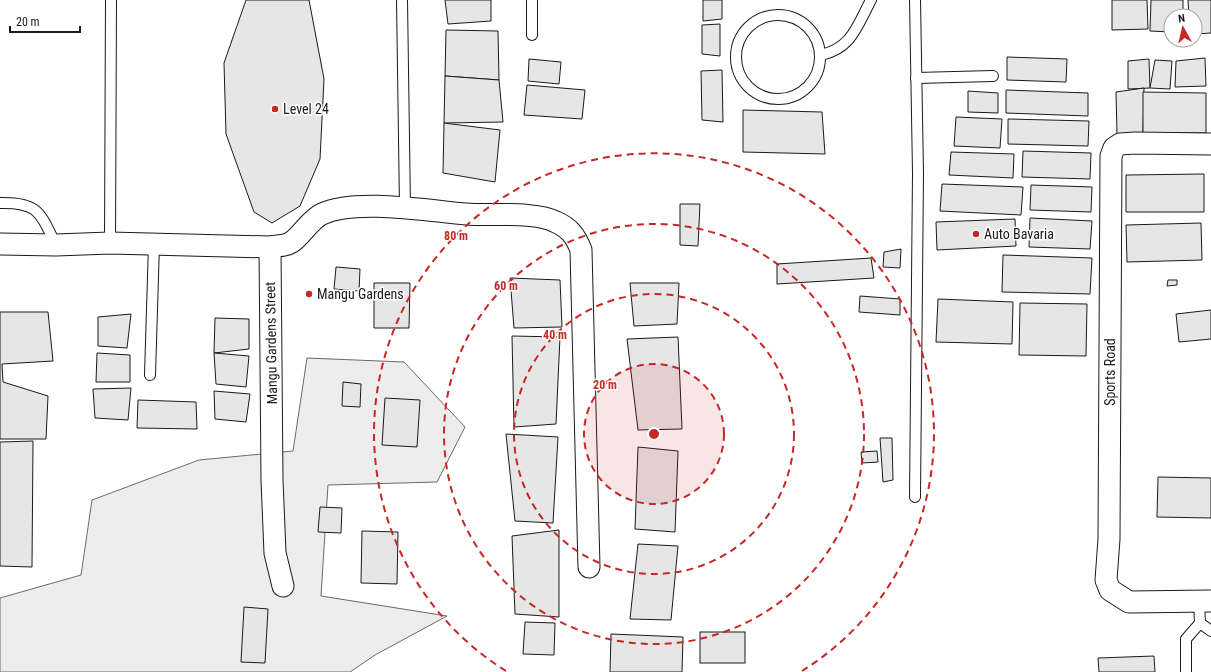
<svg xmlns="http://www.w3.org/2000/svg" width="1211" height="672" font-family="'Roboto Condensed',sans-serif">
  <rect width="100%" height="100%" fill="#fff"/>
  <!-- built -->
  <path fill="#ededed" stroke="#6a6a6a" d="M307 358 404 362 465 427 437 482 328 485 321 596 447 616 375 655 350 672H0V598L81 575 92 500 199 460 293 451Z"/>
  <!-- building -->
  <g fill="#e6e6e6" stroke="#1a1a1a">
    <path d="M246 0H309L324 79 320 159 300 206 272 223 254 212 226 134 224 63Z"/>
    <path d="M445 0H491V21L448 24Z"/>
    <path d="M703 0H722V19L703 21Z"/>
    <path d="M1112 0H1147L1148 29 1112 30Z"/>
    <path d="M1151 0H1183V16H1171V32L1150 31Z"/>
    <path d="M1188 0H1211V33L1195 34V16H1189Z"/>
    <path d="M720 24V56L702 54V25Z"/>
    <path d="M446 30 498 31 499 80 445 76Z"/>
    <path d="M1007 57 1067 59 1066 82 1007 80Z"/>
    <path d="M1205 58 1206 86 1175 87 1176 61Z"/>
    <path d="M529 59 561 62 559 84 528 81Z"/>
    <path d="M1149 59 1150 88 1128 89V61Z"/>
    <path d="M1155 60 1172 61 1170 89 1150 88Z"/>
    <path d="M722 70 723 122 702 120 701 71Z"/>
    <path d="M445 76 499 80 503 122 444 123Z"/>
    <path d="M527 85 585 90 582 119 524 115Z"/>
    <path d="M1144 88 1143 133 1117 135 1116 92Z"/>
    <path d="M1006 90 1088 93V116L1006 113Z"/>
    <path d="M968 91 998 93V113L968 112Z"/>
    <path d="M1143 92 1206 93V133H1143Z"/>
    <path d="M743 110 822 112 825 154 743 152Z"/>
    <path d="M956 117 1002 119 1000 148 954 146Z"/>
    <path d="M1008 119 1089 121 1088 146 1008 144Z"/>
    <path d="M444 123 500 130 495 182 443 173Z"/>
    <path d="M1023 151 1091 153 1090 179 1022 177Z"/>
    <path d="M951 152 1014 154 1013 178 949 175Z"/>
    <path d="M1204 174V212H1126V175Z"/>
    <path d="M942 184 1023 187 1021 215 940 211Z"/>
    <path d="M1031 185 1092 187 1091 212 1030 210Z"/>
    <path d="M680 204H700L698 246 680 245Z"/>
    <path d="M1030 218 1092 221 1090 249 1029 247Z"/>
    <path d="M1015 219 1016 246 937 250 936 222Z"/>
    <path d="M1201 223 1202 260 1127 262 1126 225Z"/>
    <path d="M901 249 900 268 883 267 884 252Z"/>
    <path d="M1003 255 1092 258 1090 294 1002 292Z"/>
    <path d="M871 258 874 278 777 284V264Z"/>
    <path d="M336 267 360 269 359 291 334 289Z"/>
    <path d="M510 278 560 280 562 327 514 328Z"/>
    <path d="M1168 280H1177V285L1167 286Z"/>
    <path d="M374 283H410L409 328H374Z"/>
    <path d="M630 283H679L677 324 634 326Z"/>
    <path d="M860 296 900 299V315L859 312Z"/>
    <path d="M938 299 1013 302 1012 344 936 342Z"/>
    <path d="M1020 303 1087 304 1086 356 1019 355Z"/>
    <path d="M1211 310V339L1179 342 1176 314Z"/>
    <path d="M0 312H48L53 361 2 364 3 382 48 396 46 439H0Z"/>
    <path d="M131 314 127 348 98 346V317Z"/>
    <path d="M215 318 249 319V349L214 353Z"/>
    <path d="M512 336 560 337 556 424 514 427Z"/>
    <path d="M678 337 682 429 638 430 627 339Z"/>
    <path d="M97 353 130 355V382H96Z"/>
    <path d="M214 353 249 356 246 387 216 384Z"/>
    <path d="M343 382 361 384 360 407 342 406Z"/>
    <path d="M131 388 128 420 95 418 93 389Z"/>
    <path d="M214 391 250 394 246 422 215 419Z"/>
    <path d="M385 398 420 400 417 447 382 445Z"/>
    <path d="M138 400 196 402 197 429 137 428Z"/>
    <path d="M506 434 558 437 553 523 515 521Z"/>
    <path d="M880 438H892L893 480 883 482Z"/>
    <path d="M33 441 32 567 0 566V442Z"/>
    <path d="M638 447 678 451 675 532 635 529Z"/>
    <path d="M877 451 878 462 862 463 861 452Z"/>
    <path d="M1158 477 1211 478V518L1157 517Z"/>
    <path d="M320 507 342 508 341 533 318 532Z"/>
    <path d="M559 530V617L515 614 512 536Z"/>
    <path d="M362 531 398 532 397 584 361 583Z"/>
    <path d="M638 544 678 546 671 620 630 619Z"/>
    <path d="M244 607 268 609 265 663 241 662Z"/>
    <path d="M525 622 555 623 554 655 523 654Z"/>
    <rect x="700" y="632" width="45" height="31"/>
    <path d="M611 634 683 637 682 672H610Z"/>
    <path d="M1154 656 1155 672H1099L1098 658Z"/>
  </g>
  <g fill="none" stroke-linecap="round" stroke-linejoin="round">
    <!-- lane casing -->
    <g stroke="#1a1a1a" stroke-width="12">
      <g id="lane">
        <path d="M402 0 405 207"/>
        <path d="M915 0 918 173 915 497"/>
        <circle cx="778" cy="57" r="42"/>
        <path d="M532 35V0"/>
        <path d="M821 55C852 48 857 26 871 0"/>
        <path d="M916 78 993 76"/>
        <path d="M0 203C39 202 40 213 56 245"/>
        <path d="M110 243 111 0"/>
        <path d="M150 375 154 244"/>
        <path d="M1200 623 1211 631"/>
        <path d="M1186 672V639L1200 623 1199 602"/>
      </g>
    </g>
    <!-- street casing -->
    <g stroke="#1a1a1a" stroke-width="23">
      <g id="street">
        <path d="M1211 144 1135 143 1120 144 1114 148 1111 156 1109 539 1106 580 1110 590 1129 602 1211 601"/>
        <path d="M0 244 56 245 110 243 270 247"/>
        <path d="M283 586 275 553 272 480 270 247C276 246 282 246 288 244 299 240 309 220 322 214 355 198 429 211 466 214 491 216 535 211 556 222 570 228 576 237 581 250L589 567"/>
      </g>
    </g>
    <!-- lane -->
    <use href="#lane" stroke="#fff" stroke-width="10"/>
    <!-- street -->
    <use href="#street" stroke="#fff" stroke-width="21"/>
  </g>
  <!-- distance rings -->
  <circle cx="654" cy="434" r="70" fill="#c62828" fill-opacity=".12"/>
  <g fill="none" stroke="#c62828" stroke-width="2" stroke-dasharray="7 5">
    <circle cx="654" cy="434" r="70"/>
    <circle cx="654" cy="434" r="140"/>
    <circle cx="654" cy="434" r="210"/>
    <path d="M506 671A280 280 0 1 1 802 671"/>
  </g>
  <!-- markers -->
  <g fill="#c62828" stroke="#fff" stroke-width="1.5">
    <circle cx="275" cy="109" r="4"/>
    <circle cx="976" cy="234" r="4"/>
    <circle cx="309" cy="294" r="4"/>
  </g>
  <g text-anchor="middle" stroke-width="3" stroke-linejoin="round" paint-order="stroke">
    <!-- poi labels -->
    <g font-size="14" fill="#1a1a1a" stroke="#fff" text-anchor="start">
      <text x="283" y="114">Level 24</text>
      <text x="984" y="239">Auto Bavaria</text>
      <text x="317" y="299">Mangu Gardens</text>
    </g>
    <!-- street labels -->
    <g font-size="14" fill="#1a1a1a" stroke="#fff">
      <text transform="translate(271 343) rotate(-91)" y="5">Mangu Gardens Street</text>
      <text transform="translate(1110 372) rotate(-90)" y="5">Sports Road</text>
    </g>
  </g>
  <circle cx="654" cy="434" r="6" fill="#c62828" stroke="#fff" stroke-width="2"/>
  <g font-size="12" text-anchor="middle" font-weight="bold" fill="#c62828" stroke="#fff" stroke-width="3" stroke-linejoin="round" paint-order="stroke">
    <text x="456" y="240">80 m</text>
    <text x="506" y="290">60 m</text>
    <text x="555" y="339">40 m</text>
    <text x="605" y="389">20 m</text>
  </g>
  <!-- north arrow -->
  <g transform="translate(1183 28) rotate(352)"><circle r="19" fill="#ffffff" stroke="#a3a3a3"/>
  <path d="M0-3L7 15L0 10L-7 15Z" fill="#c62828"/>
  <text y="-6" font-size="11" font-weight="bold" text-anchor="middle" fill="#1a1a1a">N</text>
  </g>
  <!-- scale -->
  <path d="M10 26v6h70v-6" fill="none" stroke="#1a1a1a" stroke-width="2"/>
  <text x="16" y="26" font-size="12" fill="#1a1a1a" stroke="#ffffff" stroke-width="3" paint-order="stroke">20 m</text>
</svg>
